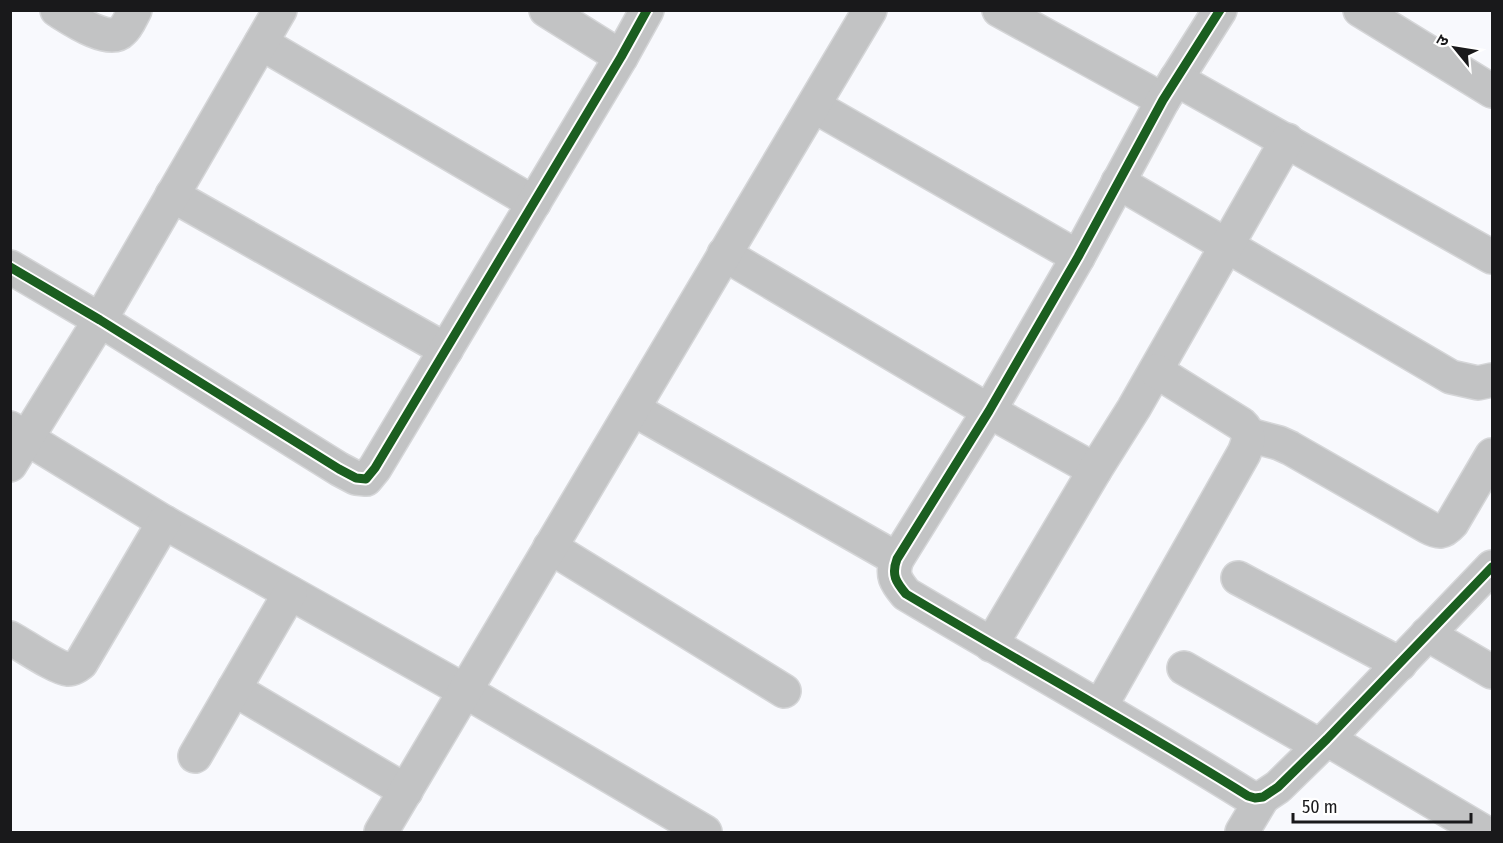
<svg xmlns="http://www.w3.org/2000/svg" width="1503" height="843" font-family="'Fira Sans Condensed','Noto Sans Devanagari',sans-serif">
  <rect width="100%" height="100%" fill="#f8f9fd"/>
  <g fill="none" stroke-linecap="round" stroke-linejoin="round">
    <!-- minor casing -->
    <g stroke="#d5d6d8" stroke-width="36">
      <g id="minor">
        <path d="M57 10C70 18 109 45 122 31 128 26 131 17 135 10"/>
        <path d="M546 10 621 57"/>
        <path d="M999 10 1163 100"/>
        <path d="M1220 10 1163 100 1078 257 989 411 897 559C891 575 896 582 906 594 1020 662 1136 726 1248 796L1255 798 1263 797 1278 787 1327 739 1492 567"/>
        <path d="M1360 10 1492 91"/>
        <path d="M261 43 534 203"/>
        <path d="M1176 79 1492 257"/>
        <path d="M814 106 1078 257"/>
        <path d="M1118 182 1451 377 1478 383 1492 380"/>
        <path d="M172 195 446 350"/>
        <path d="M724 254 989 411 1095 470"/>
        <path d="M10 267 100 320 339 469 356 478 366 479 375 468 621 57 647 10"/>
        <path d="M633 409 897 559"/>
        <path d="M10 428 164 522 465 691 705 832"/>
        <path d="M1249 435 1279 443 1290 448 1428 527C1439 533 1443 533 1452 523L1492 455"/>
        <path d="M10 465 100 320 280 10"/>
        <path d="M550 547 784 691"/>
        <path d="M1238 578 1400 664"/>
        <path d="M1427 634 1492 672"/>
        <path d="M10 638C23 645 56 668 68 669 73 669 77 666 81 663L164 522"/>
        <path d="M991 645 1095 470 1134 408 1287 140"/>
        <path d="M1184 668 1320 746"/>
        <path d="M234 689 406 791"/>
        <path d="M1100 707 1244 453C1249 441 1251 433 1241 424L1156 371"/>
        <path d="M1327 739 1484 832"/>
        <path d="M195 756 290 593"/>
        <path d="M381 832 870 10"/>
        <path d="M1242 832 1263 797"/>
      </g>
    </g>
    <!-- minor -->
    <use href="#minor" stroke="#c2c3c4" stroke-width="33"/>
    <!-- cycleway casing -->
    <g stroke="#fff" stroke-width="13">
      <g id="cycleway">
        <path d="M1220 10 1163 100 1078 257 989 411 897 559C891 575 896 582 906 594 1020 662 1136 726 1248 796L1255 798 1263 797 1278 787 1327 739 1492 567"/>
        <path d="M10 267 100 320 339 469 356 478 366 479 375 468 621 57 647 10"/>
      </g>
    </g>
    <!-- cycleway -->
    <use href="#cycleway" stroke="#1b5e20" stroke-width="9"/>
  </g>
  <!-- border -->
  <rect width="1503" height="843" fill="none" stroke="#19191b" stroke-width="24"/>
  <!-- north arrow -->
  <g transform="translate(1455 48) rotate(300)" stroke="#ffffff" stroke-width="4.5" paint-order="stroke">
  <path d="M0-4.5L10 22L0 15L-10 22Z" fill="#19191b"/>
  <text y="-9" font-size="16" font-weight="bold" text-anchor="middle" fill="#19191b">उ</text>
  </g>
  <!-- scale -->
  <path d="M1293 813v9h178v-9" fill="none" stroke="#19191b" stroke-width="3"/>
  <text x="1302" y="813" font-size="18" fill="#19191b" stroke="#ffffff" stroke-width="4.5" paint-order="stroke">50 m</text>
</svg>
